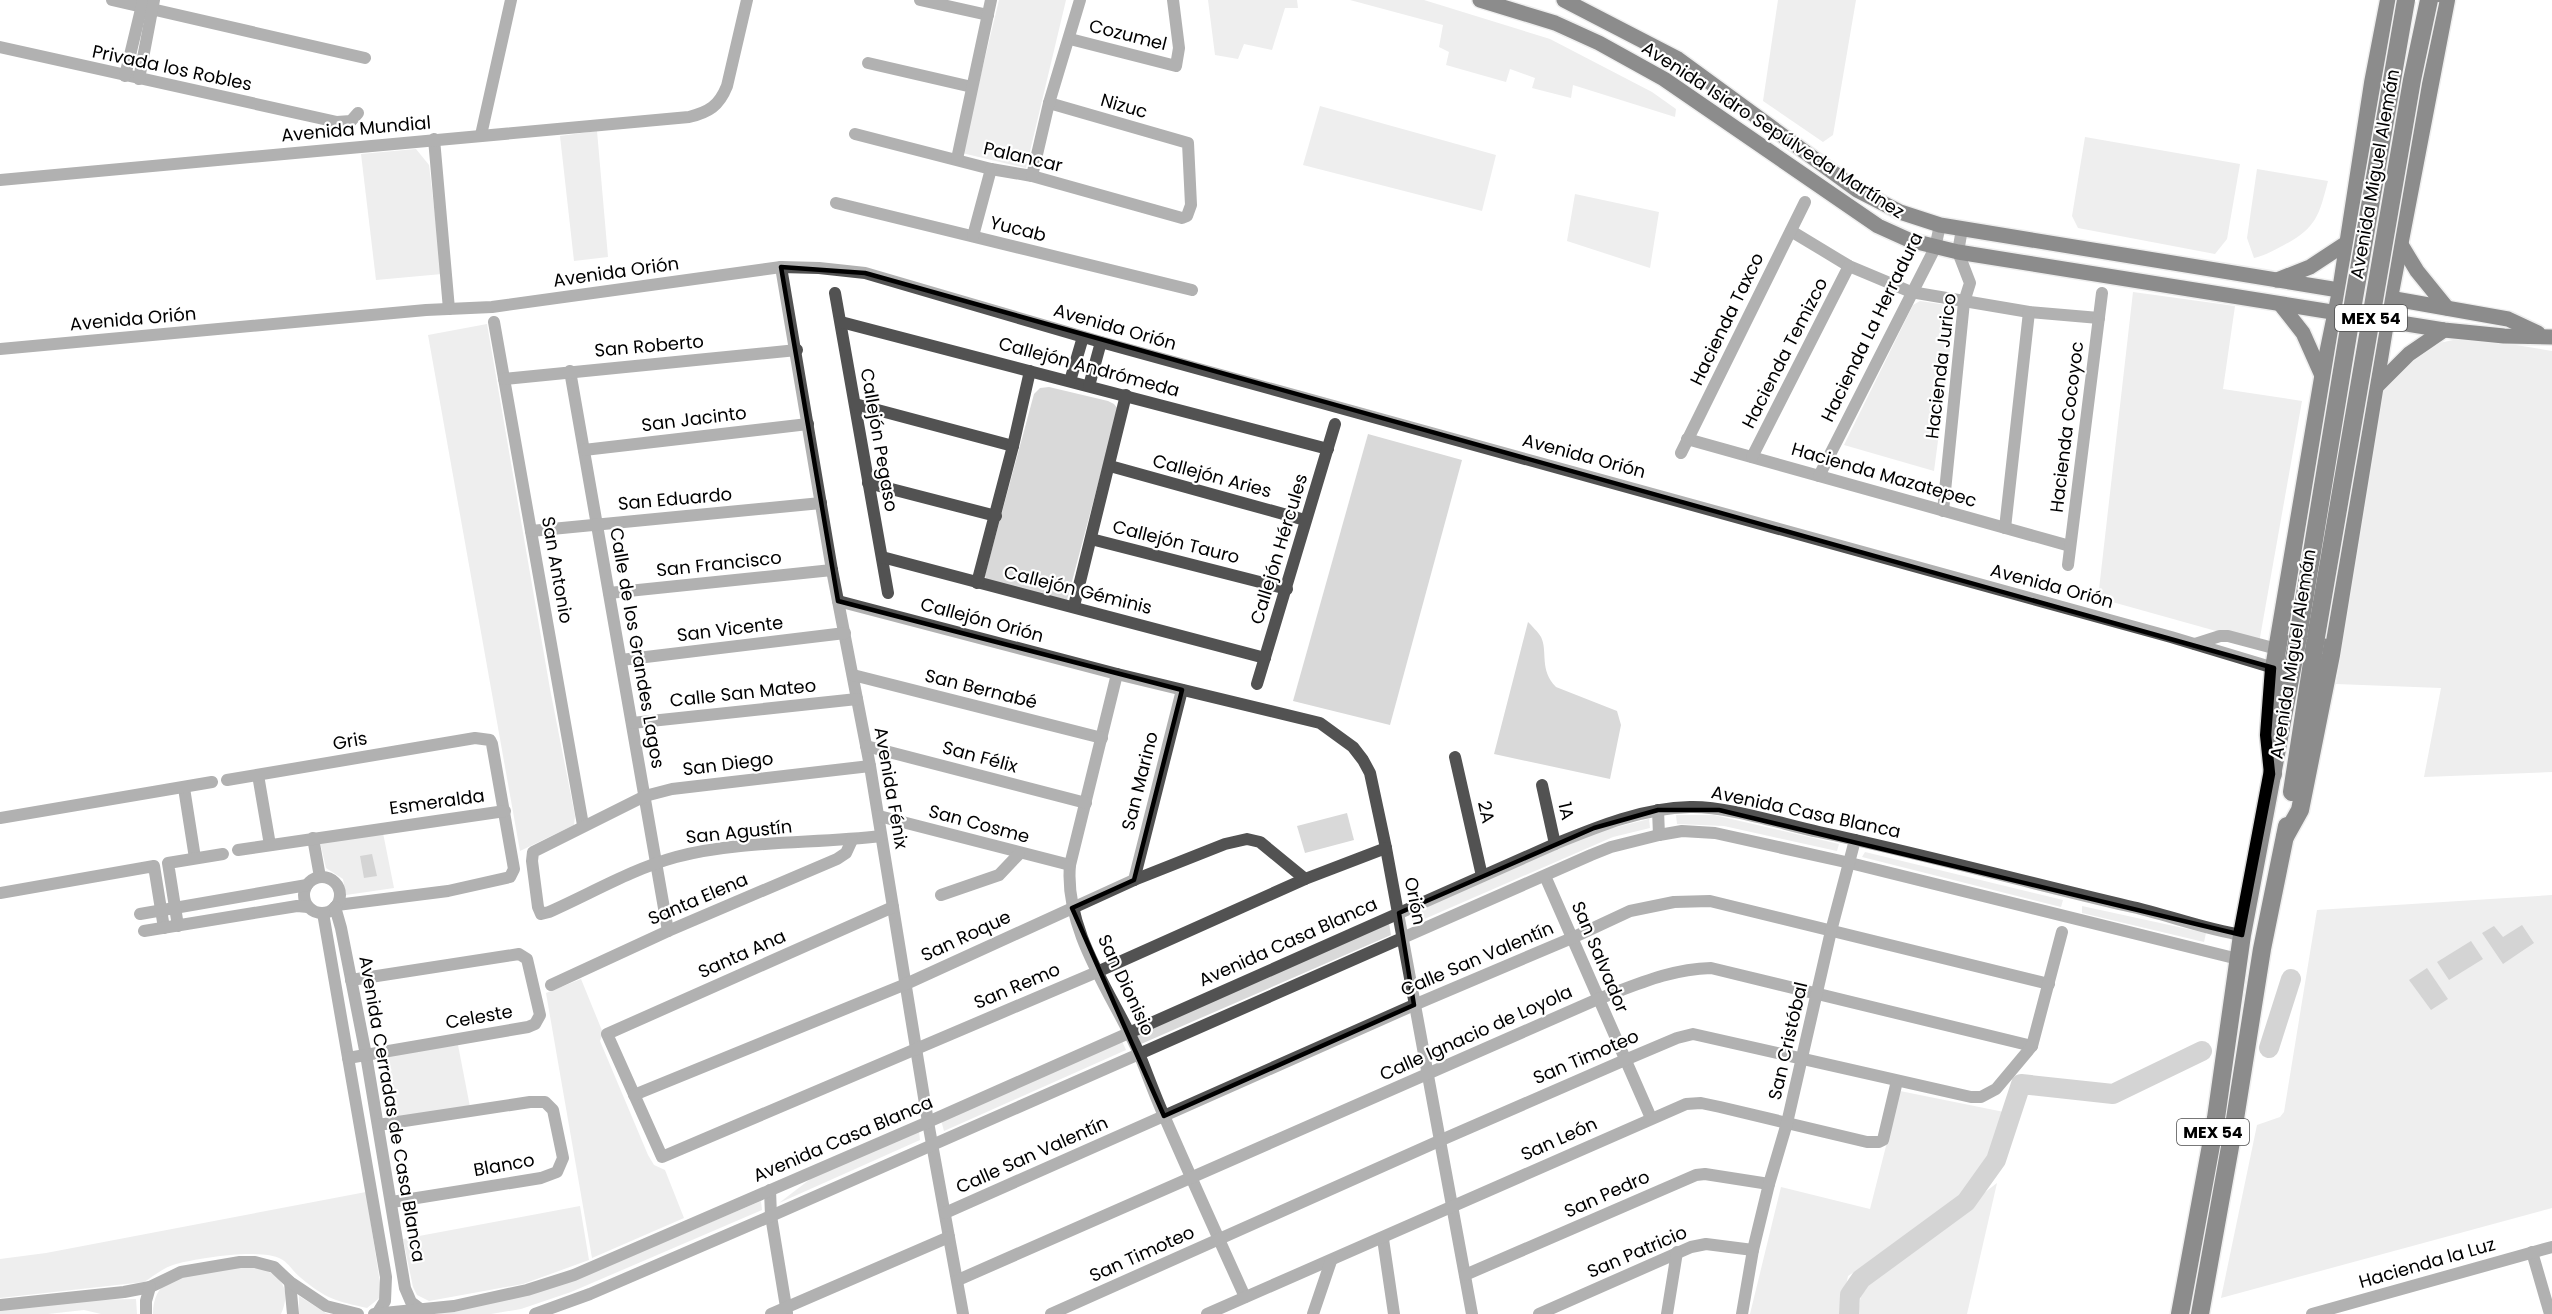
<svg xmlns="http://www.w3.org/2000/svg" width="2552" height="1314" font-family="Poppins,sans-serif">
  <rect width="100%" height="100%" fill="#fff"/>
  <!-- green -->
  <g fill="#d9d9d9">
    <path d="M999 0H1066L1026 168 962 153Z"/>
    <path d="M1208 0H1297L1298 8H1285L1272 50 1244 44 1238 59 1215 55Z"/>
    <path d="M1350 0H1424L1550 39 1652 92 1676 109 1675 117 1573 85 1571 98 1532 88 1535 78 1510 69 1506 82 1446 65 1449 52 1439 47 1443 25Z"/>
    <path d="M1778 0H1856L1833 135 1823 142 1763 101Z"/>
    <path d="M1320 106 1496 155 1482 211 1303 165Z"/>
    <path d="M597 131 608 257 574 261 560 136Z"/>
    <path d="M2085 137 2240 164 2227 239 2215 254 2078 228 2072 216Z"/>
    <path d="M416 149 429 165 442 274 376 280 361 154Z"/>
    <path d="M2257 169 2328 181C2319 216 2316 228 2284 245 2274 250 2264 256 2254 258L2247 238Z"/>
    <path d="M1575 194 1659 212 1650 268 1567 241Z"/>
    <path d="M2133 292 2235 306 2223 389 2302 401 2259 643 2098 598Z"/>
    <path d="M1920 301 1953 306 1955 312 1934 471 1844 445 1913 305Z"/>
    <path d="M487 324 550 689 575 816 574 825 520 851 428 335Z"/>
    <path d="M2467 337 2552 351V772L2424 777 2441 688 2336 684 2382 393 2401 364 2430 345Z"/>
    <path d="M1049 387 1108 401 1114 404 1118 409 1067 600 986 580 985 575 1034 394 1040 388Z"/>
    <path d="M1368 434 1462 460 1390 725 1293 701Z"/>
    <path d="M1528 622C1532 626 1538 632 1541 637 1548 651 1539 670 1556 687L1617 711 1621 725 1610 779 1494 754Z"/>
    <path d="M1347 813 1354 840 1305 853 1297 826Z"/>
    <path d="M1676 815H1714L1839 844 1837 851 1724 826 1677 824Z"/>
    <path d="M1649 819 1650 828 1613 837 1413 924 1410 913 1597 832Z"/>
    <path d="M383 833 394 888 346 895 343 879 326 868 320 842Z"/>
    <path d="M1865 852 2063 900 2061 907 1862 857Z"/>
    <path d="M2552 895V1208L2221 1298 2257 1125 2280 1117 2284 1112 2317 910Z"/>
    <path d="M2082 906 2206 933 2204 942 2082 913Z"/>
    <path d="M1389 923 1391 935 1141 1044 1136 1034Z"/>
    <path d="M581 979 603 1033 600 1041 648 1155 654 1165 665 1170 684 1218 592 1258 546 993Z"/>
    <path d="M1122 1041 1126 1050 944 1131 941 1120Z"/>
    <path d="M458 1045 470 1107 394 1117 382 1056Z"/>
    <path d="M1900 1091 2004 1112C2000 1125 1998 1140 1993 1152 1967 1209 1898 1243 1848 1276L1840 1314H1750L1781 1187 1870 1209Z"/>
    <path d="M919 1131 920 1140 779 1203 813 1177Z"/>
    <path d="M1997 1183 1967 1314H1858L1862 1287Z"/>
    <path d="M366 1192 382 1296 367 1308C336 1301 326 1299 301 1278 293 1272 290 1264 281 1259 260 1248 200 1258 176 1264 164 1267 154 1276 144 1282L0 1298V1259L46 1253Z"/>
    <path d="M761 1201 762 1210 571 1292 521 1309 491 1314H436L528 1295 591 1273Z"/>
    <path d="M580 1206 589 1260 523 1284 429 1301 417 1295 413 1287 403 1239Z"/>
    <path d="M254 1266C279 1273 293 1287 281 1314H153C153 1299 158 1287 171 1279 180 1273 239 1268 254 1266Z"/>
    <path d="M299 1296 326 1313 329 1314H299Z"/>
    <path d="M136 1299 137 1314H101L84 1310 48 1314H0V1310L88 1300Z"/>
  </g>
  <!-- water -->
  <g fill="#a0a0a0">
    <path d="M372 854 377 876 364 878 360 856Z"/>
    <path d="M2522 925 2534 943 2503 964 2482 933 2494 926 2503 937Z"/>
    <path d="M2471 941 2483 959 2449 980 2437 962Z"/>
    <path d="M2427 968 2448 999 2431 1010 2409 980Z"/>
  </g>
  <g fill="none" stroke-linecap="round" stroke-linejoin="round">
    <!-- river -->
    <g stroke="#a0a0a0" stroke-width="20">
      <path d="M2269 1048 2291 979"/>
      <path d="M1849 1314 1850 1295 1861 1279 1966 1202 1996 1160 2021 1084 2113 1094 2202 1051"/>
    </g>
    <!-- major casing -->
    <g stroke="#dbdbdb" stroke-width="18">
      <g id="major">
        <path d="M1480 0 1555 23 1599 43 1664 79 1878 226 1909 240 1958 252 2444 330 2504 336 2552 337"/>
        <path d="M1564 0 1678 59 1857 190 1900 212 1940 225 2351 292"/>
        <path d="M2400 243 2417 271 2447 308"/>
        <path d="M2277 280 2310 267 2348 242"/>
        <path d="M2378 296 2508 319 2538 333"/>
        <path d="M2281 305 2303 333 2323 378"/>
        <path d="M2374 389 2409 354 2444 330"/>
      </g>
    </g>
    <!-- highway casing -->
    <g stroke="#dbdbdb" stroke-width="21">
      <g id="highway">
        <path d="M2273 774 2269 735 2274 668 2323 378 2341 291 2373 83 2389 0"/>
        <path d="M2292 792 2316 637"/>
        <path d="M2285 837 2300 810 2331 655 2389 298 2446 0"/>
        <path d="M2180 1314 2216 1118 2242 935 2298 637"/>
        <path d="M2200 1314 2235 1119 2262 949 2287 826"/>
      </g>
    </g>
    <!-- minor -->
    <g stroke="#525252" stroke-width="12">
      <path d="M112 0 365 58"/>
      <path d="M920 0 988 15"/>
      <path d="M1070 39 1176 66 1179 48 1173 0"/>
      <path d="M0 47 337 122 351 121 358 113"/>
      <path d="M868 63 972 87"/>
      <path d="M125 76 143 1"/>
      <path d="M139 79 154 0"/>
      <path d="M855 134 991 169 1032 176 1182 218 1187 216 1191 205 1188 143 1049 103"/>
      <path d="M481 135 511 0"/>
      <path d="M434 139 449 309"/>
      <path d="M957 159 991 0"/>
      <path d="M1032 176 1049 103 1080 0"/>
      <path d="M0 180 689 117C709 112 719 106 727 86L747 0"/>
      <path d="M836 203 1192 290"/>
      <path d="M1791 231 1849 266 1911 292 2029 312 2099 318"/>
      <path d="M973 236 991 169"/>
      <path d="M781 267 832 570 870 766 928 1122 963 1314"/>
      <path d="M835 293 888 593"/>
      <path d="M494 322 583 825"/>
      <path d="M841 322 1328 449"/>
      <path d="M0 349 426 310 492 307 781 267 819 268 865 273 1101 342 2171 637 2274 668"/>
      <path d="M570 371 668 931"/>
      <path d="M504 379 797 350"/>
      <path d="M1070 381 1083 337"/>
      <path d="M1089 386 1101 342"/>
      <path d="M855 404 1013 446"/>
      <path d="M1687 439 2070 546"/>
      <path d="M584 450 808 424"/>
      <path d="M1681 453 1805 202"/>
      <path d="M1752 457 1849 266"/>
      <path d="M1110 466 1305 520"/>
      <path d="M1819 476 1935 248 1940 225"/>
      <path d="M868 483 996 516"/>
      <path d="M1943 511 1964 302 1970 283 1958 252 1962 229"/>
      <path d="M2005 528 2029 312"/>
      <path d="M531 531 821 503"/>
      <path d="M1091 539 1287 589"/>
      <path d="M882 557 1265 658"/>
      <path d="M2068 565 2102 293"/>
      <path d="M977 583 1013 446 1030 371"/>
      <path d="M609 593 832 570"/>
      <path d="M838 601 1117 674 1320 723 1353 747 1363 760 1370 773 1386 848 1472 1314"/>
      <path d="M1074 606 1126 395"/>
      <path d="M2195 644 2220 636H2228L2277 649"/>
      <path d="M621 660 845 633"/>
      <path d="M1117 674 1070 865C1064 930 1112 994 1138 1051 1147 1073 1155 1096 1165 1118 1191 1178 1218 1237 1245 1297"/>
      <path d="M853 675 1102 738"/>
      <path d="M1257 684 1335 424"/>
      <path d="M632 723 857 699"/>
      <path d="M866 746 1086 803"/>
      <path d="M1455 757 1482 876"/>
      <path d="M870 766 672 789 645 796 533 852 532 861 538 907 541 914 549 912C590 894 632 869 676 857 742 840 813 844 881 836"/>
      <path d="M258 775 270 845"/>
      <path d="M227 780 475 738 490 740 492 744 514 869 510 877 448 891 337 905"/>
      <path d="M1542 785 1555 844"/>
      <path d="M184 788 195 858"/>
      <path d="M1658 810 1659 835"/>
      <path d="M879 816 1070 865"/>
      <path d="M0 818 212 782"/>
      <path d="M313 838 320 877"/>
      <path d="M238 850 505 811"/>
      <path d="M1545 876 1651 1118"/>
      <circle cx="322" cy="895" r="18"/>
      <path d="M1134 880 1182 690"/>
      <path d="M0 893 154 866 164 928"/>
      <path d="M941 895 999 875 1019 854"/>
      <path d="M335 907 341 928 366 1055 405 1288 411 1302 423 1311"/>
      <path d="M893 907 607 1034 662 1157 1097 972 1305 879 1386 848"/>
      <path d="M323 913 386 1277 385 1301 377 1314"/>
      <path d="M140 914 307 885"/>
      <path d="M178 926 168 863 223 854"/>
      <path d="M144 931 297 906 308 907"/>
      <path d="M551 985 668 931 837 859 846 853 852 840"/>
      <path d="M348 1058 528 1027 535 1024 540 1015 527 959 519 954 351 980"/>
      <path d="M634 1095 906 984 1134 880 1225 844 1247 839 1260 842 1305 879"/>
      <path d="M378 1125 530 1102H545L553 1110 563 1158 557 1172 541 1178 392 1202"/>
      <path d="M770 1190 771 1216 787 1313"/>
      <path d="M945 1213 1414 1005 1572 938 1630 911 1674 902 1710 901 2049 984"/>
      <path d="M1383 1239 1394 1314"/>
      <path d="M2532 1252 2550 1314"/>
      <path d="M1465 1275 1696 1175 1705 1174 1769 1184"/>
      <path d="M958 1280 1598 999C1636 985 1670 969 1711 968L2032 1046"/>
      <path d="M290 1282 293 1314"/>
      <path d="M0 1305 124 1292 150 1287 181 1272 240 1262H255L274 1267 290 1282 326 1306 358 1314"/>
      <path d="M146 1314V1301L150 1287"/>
      <path d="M374 1314 454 1306 527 1290 574 1275 928 1122 1555 844C1599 826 1643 808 1690 807 1727 806 1782 824 1819 832 1923 854 2025 882 2128 906 2166 914 2203 929 2242 935"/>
      <path d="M535 1314 590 1294 771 1216 1591 855 1611 847 1659 835 1682 831 1715 833 1850 863 2238 959"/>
      <path d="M771 1314 949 1237"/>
      <path d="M1051 1314 1439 1141 1625 1060 1677 1038 1693 1034 1971 1097H1981L1996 1089 2032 1046 2062 932"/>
      <path d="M1207 1314 1686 1104 1701 1103 1720 1107 1867 1142H1879L1883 1140 1897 1081"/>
      <path d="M1313 1314 1331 1261"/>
      <path d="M1539 1314 1691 1247 1706 1244 1753 1250"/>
      <path d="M1667 1314 1677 1252"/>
      <path d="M1742 1314 1753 1250 1769 1184 1787 1123 1831 931 1855 840"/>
      <path d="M2312 1314 2552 1247"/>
    </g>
    <!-- major -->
    <use href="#major" stroke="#000" stroke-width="15"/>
    <!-- highway -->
    <use href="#highway" stroke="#000" stroke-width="18"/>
    <!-- highway-bridge casing -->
    <g stroke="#dbdbdb" stroke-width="21" stroke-linecap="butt">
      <g id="highway-bridge">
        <path d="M2298 637 2354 298 2406 0"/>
        <path d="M2316 637 2412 80 2429 0"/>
      </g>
    </g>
    <!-- highway-bridge -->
    <use href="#highway-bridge" stroke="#000" stroke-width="18"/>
  </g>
  <!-- marked area -->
  <path d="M0 0H2552V1314H0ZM781 267 865 273 2274 668 2269 735 2273 774 2242 935 1719 810H1658L1594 828 1399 913 1414 1005 1164 1116 1072 908 1134 880 1182 690 838 601Z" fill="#fff" fill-opacity=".55" fill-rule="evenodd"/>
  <path fill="none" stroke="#000" stroke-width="4.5" stroke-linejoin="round" d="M781 267 865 273 2274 668 2269 735 2273 774 2242 935 1719 810H1658L1594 828 1399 913 1414 1005 1164 1116 1072 908 1134 880 1182 690 838 601Z"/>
  <g text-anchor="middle" stroke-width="4.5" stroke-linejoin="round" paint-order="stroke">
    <!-- shield labels -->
    <g fill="#fff" stroke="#4c4c4c" stroke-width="1.5">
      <rect x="2335" y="305" width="72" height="26" rx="4.5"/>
      <rect x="2177" y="1119" width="72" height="26" rx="4.5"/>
    </g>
    <g font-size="16" font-weight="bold" fill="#000">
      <text x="2371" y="324">MEX 54</text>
      <text x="2213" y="1138">MEX 54</text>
    </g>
    <!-- street labels -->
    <g font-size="18" fill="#000" stroke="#fff">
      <text transform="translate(1128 35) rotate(14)" y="6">Cozumel</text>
      <text transform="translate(172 68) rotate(12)" y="6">Privada los Robles</text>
      <text transform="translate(1124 106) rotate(16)" y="6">Nizuc</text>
      <text transform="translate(356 129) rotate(-5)" y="6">Avenida Mundial</text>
      <text transform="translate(1773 130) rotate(33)" y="6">Avenida Isidro Sepúlveda Martínez</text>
      <text transform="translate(1023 157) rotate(13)" y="6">Palancar</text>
      <text transform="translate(2375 174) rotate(-80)" y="6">Avenida Miguel Alemán</text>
      <text transform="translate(1018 229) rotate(14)" y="6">Yucab</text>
      <text transform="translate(616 272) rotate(-8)" y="6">Avenida Orión</text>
      <text transform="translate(133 319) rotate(-5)" y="6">Avenida Orión</text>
      <text transform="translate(1727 319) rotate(-64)" y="6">Hacienda Taxco</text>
      <text transform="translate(1115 327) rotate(16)" y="6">Avenida Orión</text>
      <text transform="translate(1872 327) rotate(-64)" y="6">Hacienda La Herradura</text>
      <text transform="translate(649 346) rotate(-5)" y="6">San Roberto</text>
      <text transform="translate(1785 353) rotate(-63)" y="6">Hacienda Temizco</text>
      <text transform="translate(1941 366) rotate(-83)" y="6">Hacienda Jurico</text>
      <text transform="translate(1089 367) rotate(15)" y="6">Callejón Andrómeda</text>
      <text transform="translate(694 419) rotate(-7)" y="6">San Jacinto</text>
      <text transform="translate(2067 427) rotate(-83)" y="6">Hacienda Cocoyoc</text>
      <text transform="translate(879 440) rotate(80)" y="6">Callejón Pegaso</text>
      <text transform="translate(1584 456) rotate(15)" y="6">Avenida Orión</text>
      <text transform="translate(1884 475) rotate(16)" y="6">Hacienda Mazatepec</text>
      <text transform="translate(1212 476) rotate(15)" y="6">Callejón Aries</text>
      <text transform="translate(675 499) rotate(-5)" y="6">San Eduardo</text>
      <text transform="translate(1176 542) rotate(14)" y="6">Callejón Tauro</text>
      <text transform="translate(1279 549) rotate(-73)" y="6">Callejón Hércules</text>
      <text transform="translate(719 564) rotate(-6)" y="6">San Francisco</text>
      <text transform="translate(557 570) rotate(80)" y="6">San Antonio</text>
      <text transform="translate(2052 586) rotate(15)" y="6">Avenida Orión</text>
      <text transform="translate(1078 590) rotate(14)" y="6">Callejón Géminis</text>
      <text transform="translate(982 620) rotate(15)" y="6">Callejón Orión</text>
      <text transform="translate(730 629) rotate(-7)" y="6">San Vicente</text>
      <text transform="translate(637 648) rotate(80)" y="6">Calle de los Grandes Lagos</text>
      <text transform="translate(2293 654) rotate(-81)" y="6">Avenida Miguel Alemán</text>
      <text transform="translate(981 689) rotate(14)" y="6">San Bernabé</text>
      <text transform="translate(743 693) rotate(-6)" y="6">Calle San Mateo</text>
      <text transform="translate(350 741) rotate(-10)" y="6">Gris</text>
      <text transform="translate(980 757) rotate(15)" y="6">San Félix</text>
      <text transform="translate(728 764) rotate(-7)" y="6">San Diego</text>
      <text transform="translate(1140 781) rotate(-76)" y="6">San Marino</text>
      <text transform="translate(891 788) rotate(80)" y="6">Avenida Fénix</text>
      <text transform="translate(437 802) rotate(-8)" y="6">Esmeralda</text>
      <text transform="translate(1566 811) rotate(77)" y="6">1A</text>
      <text transform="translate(1486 812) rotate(77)" y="6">2A</text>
      <text transform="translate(1806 812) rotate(12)" y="6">Avenida Casa Blanca</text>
      <text transform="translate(979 824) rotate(15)" y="6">San Cosme</text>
      <text transform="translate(739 832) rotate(-6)" y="6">San Agustín</text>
      <text transform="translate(698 899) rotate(-23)" y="6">Santa Elena</text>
      <text transform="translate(1415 901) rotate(79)" y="6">Orión</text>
      <text transform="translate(966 936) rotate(-25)" y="6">San Roque</text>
      <text transform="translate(1288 942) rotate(-24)" y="6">Avenida Casa Blanca</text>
      <text transform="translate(742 954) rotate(-24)" y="6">Santa Ana</text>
      <text transform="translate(1600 957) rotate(67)" y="6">San Salvador</text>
      <text transform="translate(1477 959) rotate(-23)" y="6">Calle San Valentín</text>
      <text transform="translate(1126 985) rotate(65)" y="6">San Dionisio</text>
      <text transform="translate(1017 986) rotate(-23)" y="6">San Remo</text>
      <text transform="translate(479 1017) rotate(-10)" y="6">Celeste</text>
      <text transform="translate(1476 1033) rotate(-24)" y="6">Calle Ignacio de Loyola</text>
      <text transform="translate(1788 1041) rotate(-77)" y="6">San Cristóbal</text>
      <text transform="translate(1586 1057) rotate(-23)" y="6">San Timoteo</text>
      <text transform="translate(392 1109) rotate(80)" y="6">Avenida Cerradas de Casa Blanca</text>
      <text transform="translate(843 1139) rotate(-23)" y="6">Avenida Casa Blanca</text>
      <text transform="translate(1559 1139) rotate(-24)" y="6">San León</text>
      <text transform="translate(1032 1155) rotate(-24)" y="6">Calle San Valentín</text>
      <text transform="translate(504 1165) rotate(-10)" y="6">Blanco</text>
      <text transform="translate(1607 1194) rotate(-24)" y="6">San Pedro</text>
      <text transform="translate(1637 1252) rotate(-23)" y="6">San Patricio</text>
      <text transform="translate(1142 1254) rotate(-24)" y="6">San Timoteo</text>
      <text transform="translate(2427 1263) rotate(-16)" y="6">Hacienda la Luz</text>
    </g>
  </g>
</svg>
